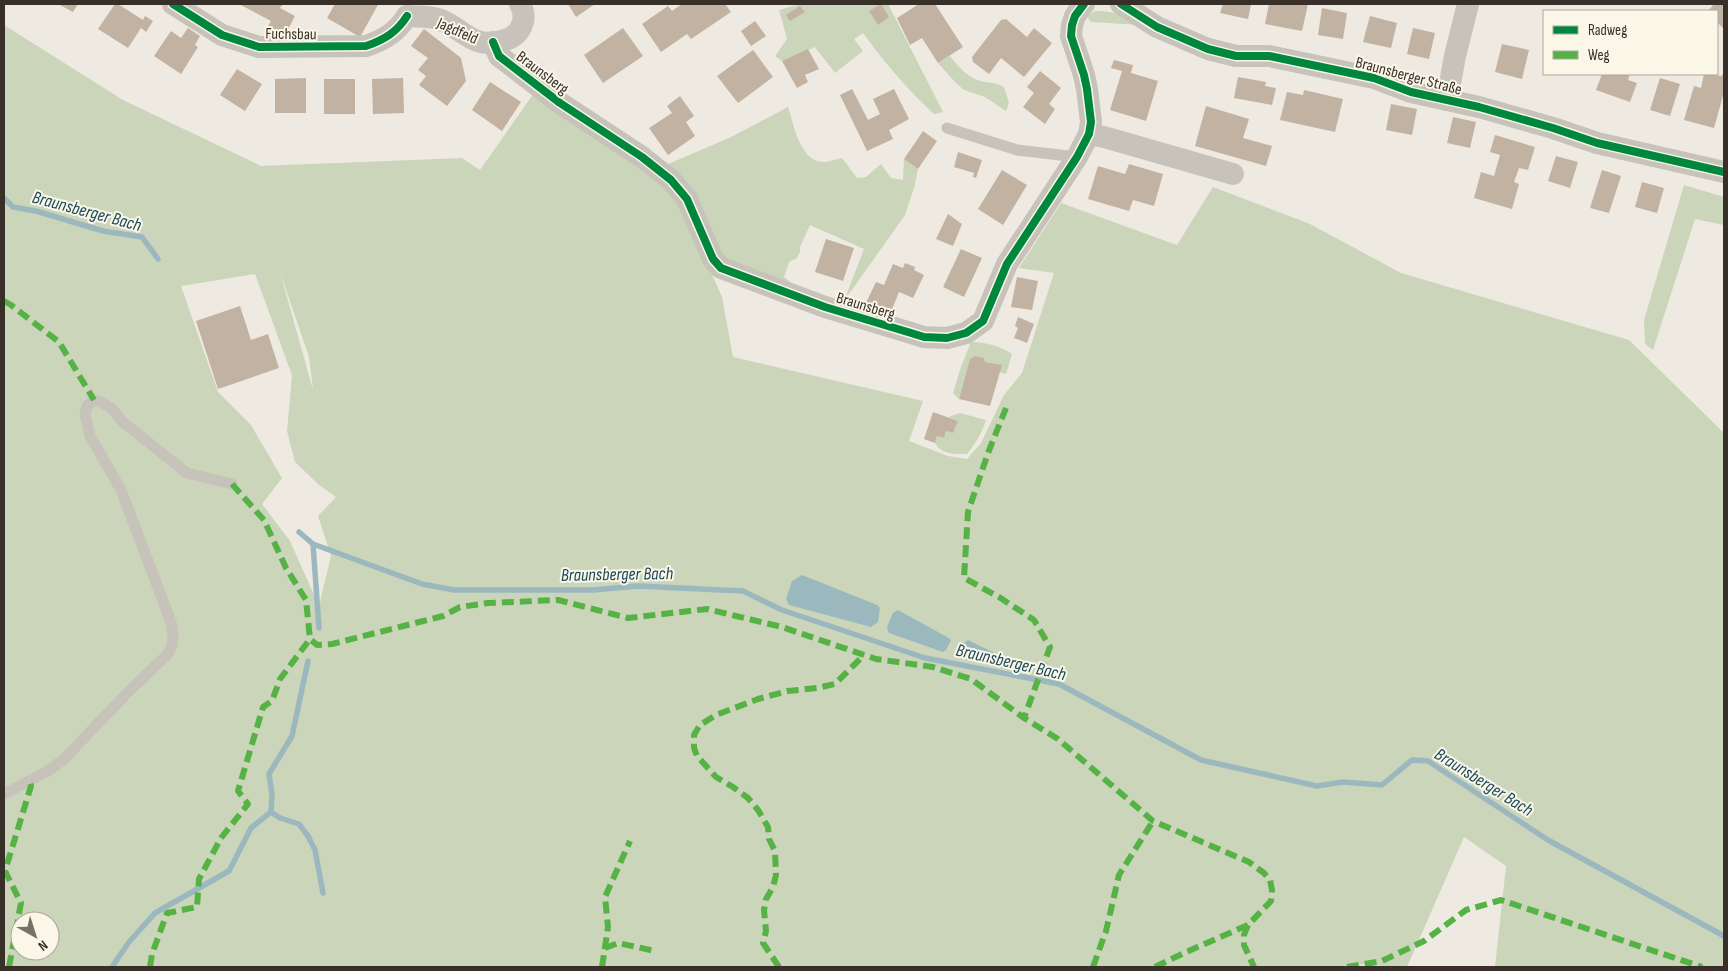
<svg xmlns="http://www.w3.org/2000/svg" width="1728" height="971" font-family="'Sofia Sans Condensed',sans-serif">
  <rect width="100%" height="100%" fill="#eeeae1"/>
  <!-- green -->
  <g fill="#cad5ba" fill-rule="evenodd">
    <path d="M801 4H888L943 112 934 114C907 89 884 62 863 33L854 39 863 51 835 73 815 47 782 61 775 56 787 39 779 10Z"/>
    <path d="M1095 11C1115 11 1122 15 1139 25L1092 22 1089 20 1088 16Z"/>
    <path d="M4 25 123 100 261 166 462 158 480 170 534 93 608 144 673 194 711 272 722 297 733 357 923 401 909 441 948 456 967 459 981 443 1004 395 1022 373 1054 273 1019 268 1061 203 1177 245 1213 187 1310 224 1401 273 1629 340 1724 433V967H1495L1506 866 1464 837 1407 967 1349 964 1342 967H4ZM280 272 309 357 313 390ZM255 274 292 375 287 431 295 462 319 485 336 497 318 516 331 556 319 606 290 541 262 504 282 478 251 425 218 392 181 286ZM20 921H50V951H20Z"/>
    <path d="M950 56C958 67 970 80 985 82 993 83 997 83 1004 87L1009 103 1006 111 985 97 964 90 955 82 938 63Z"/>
    <path d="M788 107C794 125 800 164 826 162 831 161 837 159 842 158L857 178 866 177 881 164 891 178 903 180 904 159 918 169 914 188 905 215 844 301 864 249 810 225 800 247V252L797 258 789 262 784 277 793 284 727 263 666 165 731 137Z"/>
    <path d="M1684 185 1724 197V225L1695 219 1653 350 1645 344 1644 320Z"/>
    <path d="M971 342C986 342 1000 346 1012 354L1006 374 999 372 1001 365 985 362 984 358 975 356 970 359 959 399 953 393 961 367Z"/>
    <path d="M960 413 986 420C982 433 975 444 967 454 956 454 941 455 935 443L937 436 944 438 946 431 953 433 958 421 948 417Z"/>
  </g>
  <!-- water -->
  <g fill="#9cb8bf">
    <path d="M802 575 877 605 880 608 878 622 871 627 789 605 786 599 792 581Z"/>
    <path d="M898 610 947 637 951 640 946 650 943 652 889 633 887 627 893 613Z"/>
    <path d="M968 640 1025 668 1024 670 960 658 958 653 962 644Z"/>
  </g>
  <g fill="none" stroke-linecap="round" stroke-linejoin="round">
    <!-- stream -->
    <g stroke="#9cb8bf" stroke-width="5.5">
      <path d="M4 198 13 207 36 211 103 231 142 237 158 259"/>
      <path d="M299 532 313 544 422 584 454 590H593L638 586 743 591 782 610 925 658 1059 684 1201 760 1317 786 1343 782 1382 785 1412 760 1428 761 1548 840 1724 936"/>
      <path d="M313 544 319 628"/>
      <path d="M271 812 280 818 299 824 308 836 315 850 323 893"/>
      <path d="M112 967 129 942 155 913 229 871 251 828 271 812 272 795 269 774 292 736 308 661"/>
    </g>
  </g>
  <!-- building -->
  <g fill="#c2b2a2">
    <path d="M58 4H78L73 12Z"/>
    <path d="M115 4H118L143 20 145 16 153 21 146 32 141 28 128 48 98 29Z"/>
    <path d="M239 4H283L280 8 295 16 285 35 268 26 271 21Z"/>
    <path d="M335 4H376L378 5 360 37 327 18Z"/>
    <path d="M568 4H595L576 17Z"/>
    <path d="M682 4H725L731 12 691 39 687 34 661 52 642 24 668 6 672 11Z"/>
    <path d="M881 4 889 17 878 25 869 11Z"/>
    <path d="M919 4H935L963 47 938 63 922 38 910 45 897 18Z"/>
    <path d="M1223 4H1251L1248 19 1220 13Z"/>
    <path d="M1269 4H1308L1302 31 1265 24Z"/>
    <path d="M1714 4H1724V29L1717 22V11H1708Z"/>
    <path d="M800 6 805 12 790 21 786 15Z"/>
    <path d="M1322 8 1347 13 1343 39 1318 35Z"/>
    <path d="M1370 16 1397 23 1391 48 1363 42Z"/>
    <path d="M1006 19 1027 37 1034 28 1052 43 1024 77 1001 58 989 74 973 62 972 57 1001 20Z"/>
    <path d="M755 21 766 36 751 46 741 31Z"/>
    <path d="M188 28 200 36 195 45 198 47 181 74 154 56 171 31 181 38Z"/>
    <path d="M623 28 643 56 603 83 584 55Z"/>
    <path d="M1413 28 1435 33 1429 59 1407 54Z"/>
    <path d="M424 29 461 58 466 81 447 106 419 85 426 76 418 70 428 58 411 46Z"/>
    <path d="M1502 44 1529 50 1522 79 1495 72Z"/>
    <path d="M808 49 819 69 805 75 808 82 797 88 782 61Z"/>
    <path d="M753 50 773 77 738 103 717 76Z"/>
    <path d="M1114 60 1133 65 1131 73 1158 81 1146 121 1110 110 1122 71 1111 68Z"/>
    <path d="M237 69 262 84 245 111 220 95Z"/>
    <path d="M1724 70V92L1714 128 1684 120 1694 86 1701 88 1704 74 1722 76Z"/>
    <path d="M1040 71 1061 88 1049 104 1055 109 1045 124 1023 107 1034 93 1027 87Z"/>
    <path d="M1602 74H1630L1628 80 1637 83 1630 102 1596 90Z"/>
    <path d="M1238 77 1266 82 1265 86 1276 88 1272 105 1234 98Z"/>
    <path d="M306 78V113H275V79Z"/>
    <path d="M403 78 404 113 373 114 372 79Z"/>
    <path d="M1660 78 1680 84 1670 116 1650 110Z"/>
    <rect x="324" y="79" width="31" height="35"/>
    <path d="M490 82 521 102 502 131 472 110Z"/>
    <path d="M852 89 868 120 880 114 873 99 894 89 909 119 889 130 893 139 867 151 840 95Z"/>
    <path d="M1304 90 1343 99 1335 132 1280 120 1287 92 1303 95Z"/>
    <path d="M680 96 694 116 686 122 695 136 668 155 649 128 672 113 667 106Z"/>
    <path d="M1391 104 1417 109 1412 135 1386 130Z"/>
    <path d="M1206 106 1249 119 1243 138 1272 146 1266 166 1195 146Z"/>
    <path d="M1453 117 1476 122 1470 148 1447 143Z"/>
    <path d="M923 131 937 141 918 169 904 159Z"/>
    <path d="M1495 135 1535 147 1528 170 1519 168 1514 182 1519 184 1512 209 1474 198 1481 172 1494 176 1500 155 1490 152Z"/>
    <path d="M958 152 982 160 976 178 973 177 974 173 954 167Z"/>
    <path d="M1556 156 1578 162 1570 188 1548 181Z"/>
    <path d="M1129 164 1163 174 1154 206 1133 200 1129 211 1088 199 1098 166 1125 174Z"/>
    <path d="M1002 170 1027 185 1003 225 978 209Z"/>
    <path d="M1602 170 1621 176 1609 213 1590 208Z"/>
    <path d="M1642 182 1664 188 1657 213 1635 207Z"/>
    <path d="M948 214 962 224 953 246 936 239Z"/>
    <path d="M826 239 854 248 843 281 815 272Z"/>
    <path d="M961 249 982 258 964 297 943 287Z"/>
    <path d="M905 263 915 267 914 270 924 275 913 298 899 292 891 312 866 303 876 282 884 285 893 264 903 268Z"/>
    <path d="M1017 277 1038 281 1032 310 1011 307Z"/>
    <path d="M240 306 251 340 268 334 279 368 218 389 196 321Z"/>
    <path d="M1018 317 1034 324 1027 343 1014 338 1018 328 1015 326Z"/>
    <path d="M975 356 984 358 985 362 1002 365 990 406 959 399 970 359Z"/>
    <path d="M933 412 958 421 953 433 946 431 944 438 937 436 935 443 924 439Z"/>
  </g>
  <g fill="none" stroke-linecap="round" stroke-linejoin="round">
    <!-- lane -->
    <g stroke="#c7c3ba" stroke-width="11">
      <path d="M947 128 1017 150 1077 157"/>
      <path d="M4 794 48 771 64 759 130 690 167 655 172 645 173 635 171 622 121 490 90 436 85 414 87 406 94 400 103 403 112 409 123 422 187 473 232 484"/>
    </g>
    <!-- street -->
    <g stroke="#c7c3ba" stroke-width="22">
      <path d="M173 4 222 35 259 47 366 46C384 40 397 32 407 16"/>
      <path d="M1121 4 1157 27 1208 49 1236 56H1269L1374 78 1411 92 1479 107 1553 128 1597 143 1724 172"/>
      <path d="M407 16C417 17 428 16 438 19 452 23 461 34 475 40 488 46 513 42 520 29 525 20 525 13 520 4"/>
      <path d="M493 42 499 56 560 103 642 157 671 180 687 199 713 259 721 268 825 307 911 333 924 337 947 338 966 333 983 321 1007 264 1077 157 1089 134 1091 122 1087 89 1084 75 1071 36 1072 25 1075 16 1084 4"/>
      <path d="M1447 100 1455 56 1468 4"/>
      <path d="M1089 134 1104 137 1233 174"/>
    </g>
    <!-- quiet -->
    <g stroke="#56b245" stroke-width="6" stroke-dasharray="12 6" stroke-linecap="butt">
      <path d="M4 301 11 305 59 342 94 400"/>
      <path d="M1006 408 988 453 968 512 964 578 999 597 1034 620 1050 647 1024 718"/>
      <path d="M232 484 264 520 286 568 306 600 310 639 317 645 332 644 443 616 460 607 488 603 558 600 628 618 707 609 782 627 876 659 933 667 971 679 1024 718 1058 739 1153 821 1249 862 1264 873 1270 880 1272 890 1271 901 1248 925 1244 935V945L1254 967"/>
      <path d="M605 948 618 943 655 951"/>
      <path d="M9 967 21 903 5 871 31 786 29 781"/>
      <path d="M150 967 152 954 167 913 197 907 199 879 221 838 248 804 238 791 263 707 272 701 280 679 310 639"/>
      <path d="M602 967 608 927 605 897 630 841"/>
      <path d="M779 967 763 943 766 931 764 910 766 899 773 887 776 875 775 851 769 839 768 827 758 810 748 798 733 787 716 777 697 756 694 748V735L700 725 716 715 758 699 788 691 817 688 835 684 864 655"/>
      <path d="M1093 967 1106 931 1119 875 1153 821"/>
      <path d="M1155 967 1186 952 1248 925"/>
      <path d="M1347 967 1382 961 1424 941 1466 910 1501 900 1702 967"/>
    </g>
    <!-- cycleway casing -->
    <g stroke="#faf6e8" stroke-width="11">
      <g id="cycleway">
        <path d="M173 4 222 35 259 47 366 46C384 40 397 32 407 16"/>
        <path d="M1121 4 1157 27 1208 49 1236 56H1269L1374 78 1411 92 1479 107 1553 128 1597 143 1724 172"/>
        <path d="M493 42 499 56 560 103 642 157 671 180 687 199 713 259 721 268 825 307 911 333 924 337 947 338 966 333 983 321 1007 264 1077 157 1089 134 1091 122 1087 89 1084 75 1071 36 1072 25 1075 16 1084 4"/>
      </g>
    </g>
    <!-- cycleway -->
    <use href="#cycleway" stroke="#00873e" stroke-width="8"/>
  </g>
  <g text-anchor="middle" stroke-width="4" stroke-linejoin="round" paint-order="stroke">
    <!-- street labels -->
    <g font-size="16" fill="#383028" stroke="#faf6e8">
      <text transform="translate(458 30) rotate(24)" y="6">Jagdfeld</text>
      <text transform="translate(291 33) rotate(1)" y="6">Fuchsbau</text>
      <text transform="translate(543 72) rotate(37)" y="6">Braunsberg</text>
      <text transform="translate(1409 75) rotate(15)" y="6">Braunsberger Straße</text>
      <text transform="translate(866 305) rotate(17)" y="6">Braunsberg</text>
    </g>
    <!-- water labels -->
    <g font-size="18" font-style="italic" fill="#1b495b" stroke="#faf6e8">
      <text transform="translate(87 211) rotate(15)" y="6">Braunsberger Bach</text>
      <text transform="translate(617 574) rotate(-1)" y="6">Braunsberger Bach</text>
      <text transform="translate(1011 662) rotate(13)" y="6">Braunsberger Bach</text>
      <text transform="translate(1484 782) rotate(32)" y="6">Braunsberger Bach</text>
    </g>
  </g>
  <!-- border -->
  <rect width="1728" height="971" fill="none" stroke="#383028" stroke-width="10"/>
  <!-- legend -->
  <rect x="1543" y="10" width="175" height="65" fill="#faf6e8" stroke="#aca79b"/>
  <rect x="1553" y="26" width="25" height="8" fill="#00873e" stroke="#aca79b"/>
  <text x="1588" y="35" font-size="15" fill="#383028">Radweg</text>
  <rect x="1553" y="51" width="25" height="8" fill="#56b245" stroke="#aca79b"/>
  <text x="1588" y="60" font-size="15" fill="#383028">Weg</text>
  <!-- north arrow -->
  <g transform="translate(35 936) rotate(141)"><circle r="24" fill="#faf6e8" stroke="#aca79b"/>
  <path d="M0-4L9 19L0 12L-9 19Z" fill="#787169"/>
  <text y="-8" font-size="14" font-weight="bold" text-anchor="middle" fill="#383028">N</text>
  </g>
</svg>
